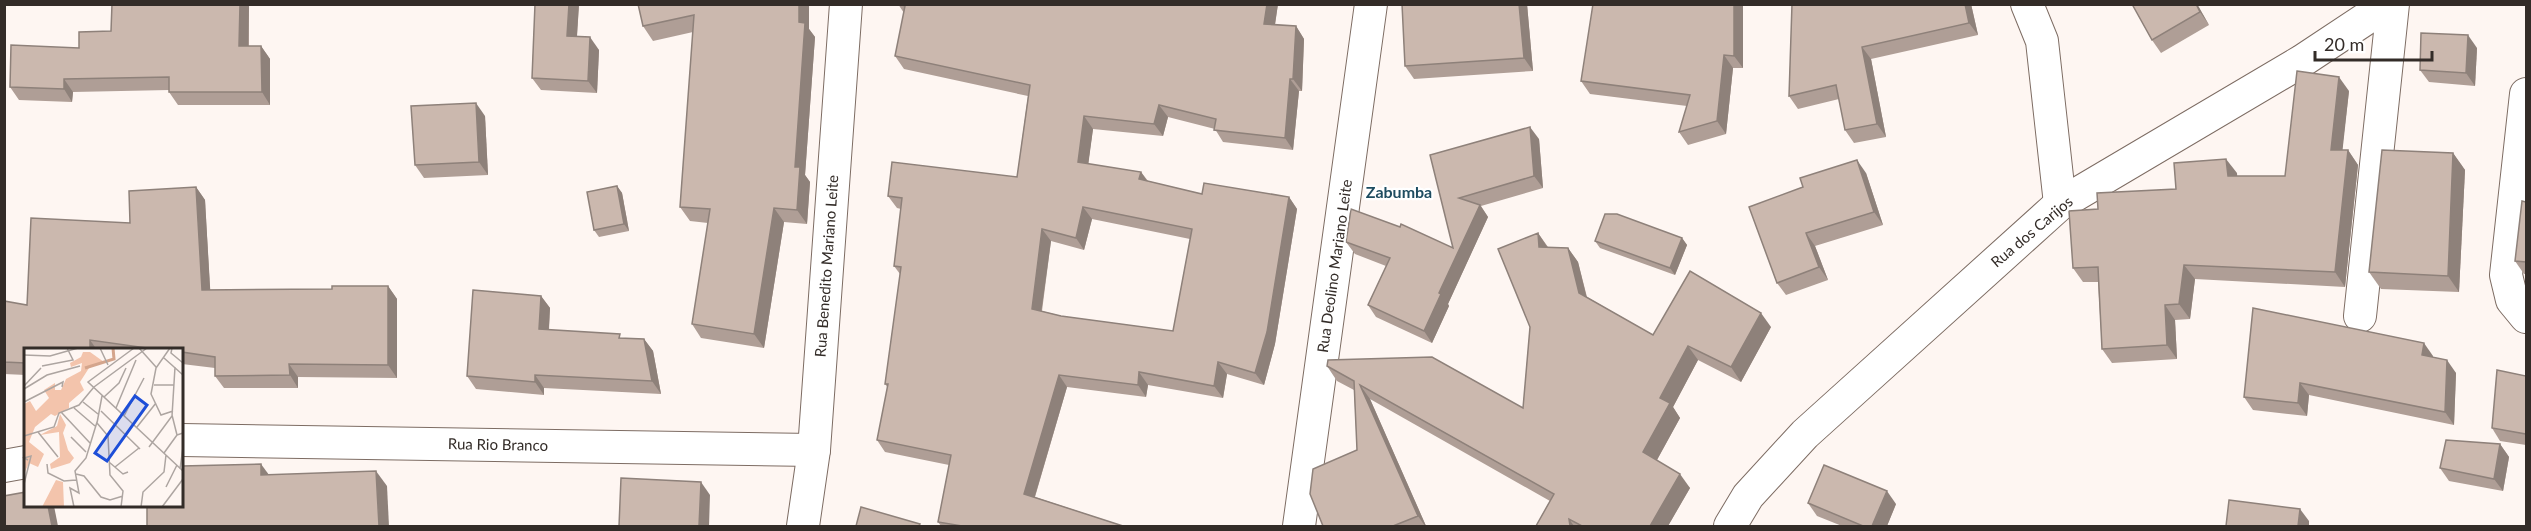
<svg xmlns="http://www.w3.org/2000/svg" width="2531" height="531" font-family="Lato,sans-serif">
  <rect width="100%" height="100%" fill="#fef6f2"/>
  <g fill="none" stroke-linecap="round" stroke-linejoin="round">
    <!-- street casing -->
    <g stroke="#7d6c63" stroke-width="34">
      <g id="street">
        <path d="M2027 4 2042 41 2060 204"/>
        <path d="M2526 94 2506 275 2512 300 2526 317"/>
        <path d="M2360 316 2393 4"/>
        <path d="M182 440 814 450"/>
        <path d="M4 466 26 462"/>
        <path d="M803 526 814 450 846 4"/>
        <path d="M1299 526 1371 4"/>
        <path d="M1730 526 1748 496 1805 434 2060 204 2302 61 2388 4"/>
      </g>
    </g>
    <!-- street -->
    <use href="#street" stroke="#fff" stroke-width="32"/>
  </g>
  <!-- wall -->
  <g fill="#af9e96" fill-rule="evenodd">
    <path d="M112 4H249V46H261L270 59V105H178L169 92V90L73 92 72 102 19 100 10 87 79 48 111 31Z"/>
    <path d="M535 4H579L577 37 599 50 597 93 541 90 532 78Z"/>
    <path d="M638 4H809V29L815 37 805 175 810 182 807 224 784 222 764 348 701 338 692 324 708 223 690 221 680 207 693 32 653 41 643 26Z"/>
    <path d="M898 4H1278L1275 25 1296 26 1304 39 1302 91H1299L1293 150 1223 142 1215 129 1168 117 1163 136 1093 129 1088 164 1141 172 1148 181 1202 194 1289 197 1297 209 1275 344 1264 385 1227 374 1223 398 1148 385 1146 397 1067 387 1035 497 1123 526H941L938 522 949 465 885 452 877 440 888 388 885 384 900 274 894 266 901 209 897 208 888 196 1017 177 1028 96 904 69 895 56 904 13ZM1092 219 1190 239 1173 331 1061 316 1042 311 1051 241 1084 250Z"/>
    <path d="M1402 4H1527L1533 71 1414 79 1405 66Z"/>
    <path d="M1743 4V68H1733L1726 134 1688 145 1679 132 1687 106 1590 94 1581 81Z"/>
    <path d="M1792 4H1971L1978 35 1871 59 1886 137 1854 143 1845 130 1839 99 1798 109 1789 96Z"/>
    <path d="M2132 4H2197L2209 25 2161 53 2152 40Z"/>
    <path d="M2477 48 2475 86 2429 82 2420 70Z"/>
    <path d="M2349 91 2342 150H2348L2358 165 2345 287 2195 279 2190 319 2175 320 2177 359 2112 363 2102 349 2098 282H2083L2073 268 2176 189 2237 173V176H2285Z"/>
    <path d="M485 116 488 175 424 178 415 165Z"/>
    <path d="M1539 139 1543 188 1481 206 1488 217 1448 304 1449 306 1432 343 1376 317 1368 305 1386 266 1355 254 1346 242 1400 227 1453 248 1430 155Z"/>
    <path d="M2453 153 2465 170 2459 292 2381 289 2369 272Z"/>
    <path d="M1866 173 1883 225 1815 246 1828 280 1786 295 1777 283 1749 207Z"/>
    <path d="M617 186 622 193 629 231 599 237 594 230Z"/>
    <path d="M196 187 205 200 210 290 332 289 388 286 397 299V378L298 377V388H224L215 376V368L182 364V350H26V375L4 374V301L27 305 130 223Z"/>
    <path d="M2526 202V274H2524L2515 261Z"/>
    <path d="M1538 233 1548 247 1568 248 1578 262 1587 297 1653 335 1771 327 1741 382 1698 360 1673 407 1680 418 1657 460 1690 488 1668 526H1536L1550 501 1370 399 1426 526H1323L1357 450 1354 390 1337 381 1327 366 1523 408Z"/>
    <path d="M1682 238 1687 245 1675 275 1600 248 1595 241Z"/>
    <path d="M541 296 550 308 549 330 622 338 644 339 653 351 661 394 544 388V395L476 389 467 376Z"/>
    <path d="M2253 308 2433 356V358L2456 373 2454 425 2309 395 2307 416 2253 410 2244 397Z"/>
    <path d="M2526 376V445L2500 441 2492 428Z"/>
    <path d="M2500 444 2509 457 2503 491 2449 481 2440 468Z"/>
    <path d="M1808 503 1896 504 1887 526H1842L1817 516Z"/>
  </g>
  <!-- shaded-wall -->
  <g fill="#8e817a">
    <path d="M240 4H249L248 59 239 46Z"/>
    <path d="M569 4H579L576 49 567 36Z"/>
    <path d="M799 4H809V29L815 37 805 175 810 182 807 224 797 210 795 167Z"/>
    <path d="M1267 4H1278L1273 37 1264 24Z"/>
    <path d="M1519 4H1527L1533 71 1524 58Z"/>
    <path d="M1734 4H1743V68L1734 56Z"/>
    <path d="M1965 4H1971L1978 35 1969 23Z"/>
    <path d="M2196 4H2197L2209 25 2200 12Z"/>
    <path d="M1296 26 1304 39 1302 91 1293 79Z"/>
    <path d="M2468 35 2477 48 2475 86 2466 73Z"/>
    <path d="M590 37 599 50 597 93 588 81Z"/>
    <path d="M261 46 270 59V105L262 92Z"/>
    <path d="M1862 47 1871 59 1886 137 1877 124Z"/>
    <path d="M1724 55 1733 68 1726 134 1717 121Z"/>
    <path d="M2339 77 2349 91 2341 164 2331 150Z"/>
    <path d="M64 79 73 92 72 102 64 89Z"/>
    <path d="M1290 79 1299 91 1293 150 1285 138Z"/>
    <path d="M476 103 485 116 488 175 479 162Z"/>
    <path d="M1159 105 1168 117 1163 136 1154 124Z"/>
    <path d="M1084 116 1093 129 1087 174 1078 162Z"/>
    <path d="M1530 127 1539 139 1543 188 1534 176Z"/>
    <path d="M2348 150 2358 165 2345 287 2335 272Z"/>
    <path d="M2453 153 2465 170 2459 292 2448 276Z"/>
    <path d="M2226 159 2237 173 2238 190 2228 176Z"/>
    <path d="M1857 160 1866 173 1883 225 1874 212Z"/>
    <path d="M1141 172 1150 185 1139 179Z"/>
    <path d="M617 186 622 193 629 231 624 224Z"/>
    <path d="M196 187 205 200 211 303 202 290Z"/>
    <path d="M1289 197 1297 209 1275 344 1264 385 1255 373Z"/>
    <path d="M1480 205 1488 217 1448 304 1449 306 1432 343 1424 331 1439 293Z"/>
    <path d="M1083 207 1092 219 1084 250 1076 238Z"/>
    <path d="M774 208 784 222 764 348 754 334Z"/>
    <path d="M1042 229 1051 241 1040 321 1032 309Z"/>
    <path d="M1538 233 1548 248 1539 247Z"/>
    <path d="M1806 233 1815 246 1828 280 1819 267Z"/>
    <path d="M1682 238 1687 245 1675 275 1670 268Z"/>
    <path d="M1568 248 1578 262 1589 307 1579 293Z"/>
    <path d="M2184 265 2195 279 2190 319 2179 304Z"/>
    <path d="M388 286 397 299V378L388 365Z"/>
    <path d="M541 296 550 308 548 342 539 329Z"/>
    <path d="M2165 305 2175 320 2177 359 2167 345Z"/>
    <path d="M1761 313 1771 327 1741 382 1731 367Z"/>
    <path d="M644 339 653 351 661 394 652 381Z"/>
    <path d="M90 340 97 350H90Z"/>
    <path d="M2424 343 2433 356 2431 368 2422 355Z"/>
    <path d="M1688 346 1698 360 1673 407 1680 418 1653 467 1643 452 1660 398Z"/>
    <path d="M2447 360 2456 373 2454 425 2445 412Z"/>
    <path d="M1218 362 1227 374 1223 398 1214 386Z"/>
    <path d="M289 364 298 377V388L290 375Z"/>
    <path d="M1139 372 1148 385 1146 397 1138 385Z"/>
    <path d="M535 375 544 388V395L535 382Z"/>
    <path d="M1059 375 1067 387 1032 506 1024 494Z"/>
    <path d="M2300 383 2309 395 2307 416 2298 403Z"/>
    <path d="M1360 385 1370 399 1426 526H1425L1418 516Z"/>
    <path d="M2500 444 2509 457 2503 491 2494 479Z"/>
    <path d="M261 464 272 479 261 475Z"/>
    <path d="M376 471 387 486 389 526H379Z"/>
    <path d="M1680 474 1690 488 1668 526H1650Z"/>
    <path d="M701 482 710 495 709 526H699Z"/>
    <path d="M1887 491 1896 504 1887 526H1872Z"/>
    <path d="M48 506H54L58 526H52Z"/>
    <path d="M2300 509 2309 521V526H2298Z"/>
    <path d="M1569 519 1574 526H1570Z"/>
  </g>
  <!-- building -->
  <g fill="#cbb8ae" stroke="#8e817a" stroke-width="1.5" fill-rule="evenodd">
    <path d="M112 4H240L239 46H261L262 92H169V77L64 79V89L10 87 11 45 79 48V32L111 31Z"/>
    <path d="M535 4H569L567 36 590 37 588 81 532 78Z"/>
    <path d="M638 4H799V22L805 23 795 167H800L797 210 774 208 754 334 692 324 710 209 680 207 694 15 643 26Z"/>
    <path d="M900 4H1267L1264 24 1296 26 1293 79H1290L1285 138 1214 130 1216 119 1159 105 1154 124 1084 116 1078 162 1141 172 1139 179 1202 194 1204 183 1289 197 1267 332 1255 373 1218 362 1214 386 1139 372 1138 385 1059 375 1024 494 1123 526H962L938 522 951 455 877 440 888 384H885L901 267 894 266 902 198 888 196 892 162 1017 177 1030 85 895 56 905 6ZM1083 207 1192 229 1173 331 1061 316 1032 309 1042 229 1076 238Z"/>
    <path d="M1402 4H1519L1524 58 1405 66Z"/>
    <path d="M1593 4H1734V56L1724 55 1717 121 1679 132 1690 95 1581 81Z"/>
    <path d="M1792 4H1965L1969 23 1862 47 1877 124 1845 130 1836 85 1789 96Z"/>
    <path d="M2132 4H2196L2200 12 2152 40Z"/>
    <path d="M2421 33 2468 35 2466 73 2420 70Z"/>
    <path d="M2297 71 2339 77 2331 150H2348L2335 272 2184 265 2179 304 2165 305 2167 345 2102 349 2098 267 2073 268 2069 211 2098 209 2097 193 2176 189 2174 163 2226 159 2228 176H2285Z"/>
    <path d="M476 103 479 162 415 165 411 106Z"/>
    <path d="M1530 127 1534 176 1459 198 1480 205 1439 293 1441 294 1424 331 1368 305 1390 258 1346 242 1351 209 1400 227 1401 224 1453 248 1430 155Z"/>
    <path d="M2382 150 2453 153 2448 276 2369 272Z"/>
    <path d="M1857 160 1874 212 1806 233 1819 267 1777 283 1749 207 1803 187 1800 178Z"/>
    <path d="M617 186 624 224 594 230 587 192Z"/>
    <path d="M196 187 202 290 332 289V286H388V365L289 364 290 375 215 376V357L182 352V350H161L90 340V350H26V363L4 362V301L27 305 31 218 130 223 129 191Z"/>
    <path d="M2522 201 2526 202V262L2515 261Z"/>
    <path d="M1605 214H1617L1682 238 1670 268 1595 241Z"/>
    <path d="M1538 233 1539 247 1568 248 1579 293 1653 335 1690 271 1761 313 1731 367 1688 346 1660 398 1670 403 1643 452 1680 474 1650 526H1582L1569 519 1570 526H1536L1554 494 1360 385 1418 516 1393 526H1323L1310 494 1313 469 1357 450 1354 381 1327 366 1328 360 1432 357 1523 408 1530 327 1498 249Z"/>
    <path d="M473 290 541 296 539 329 620 334 619 338 644 339 652 381 535 375V382L467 376Z"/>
    <path d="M2253 308 2424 343 2422 355 2447 360 2445 412 2300 383 2298 403 2244 397Z"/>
    <path d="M2497 370 2526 376V434L2492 428Z"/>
    <path d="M2446 440 2500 444 2494 479 2440 468Z"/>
    <path d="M261 464V475L376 471 379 526H147V506H182V466Z"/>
    <path d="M1824 465 1887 491 1872 526H1863L1808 503Z"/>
    <path d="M621 478 701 482 699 526H619Z"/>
    <path d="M26 492V506H48L52 526H4V496Z"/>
    <path d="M2229 500 2300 509 2298 526H2226Z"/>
    <path d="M861 507 920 524 919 526H856Z"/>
  </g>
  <g text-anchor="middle" stroke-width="4.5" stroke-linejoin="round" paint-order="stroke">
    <!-- street labels -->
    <g font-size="15" fill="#332c28" stroke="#fff">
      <text transform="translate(2032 232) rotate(-40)" y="5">Rua dos Carijos</text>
      <text transform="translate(827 266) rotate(-86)" y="5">Rua Benedito Mariano Leite</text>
      <text transform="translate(1335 266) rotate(-82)" y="5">Rua Deolino Mariano Leite</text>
      <text transform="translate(498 445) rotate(1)" y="5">Rua Rio Branco</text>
    </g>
    <!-- neighbourhood labels -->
    <g font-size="16" font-weight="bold" fill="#1e4c60" stroke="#fff">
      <text x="1399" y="198">Zabumba</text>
    </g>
  </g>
  <!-- overview -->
  <g transform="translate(24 348)">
    <rect width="159" height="159" fill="#fef6f2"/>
    <path d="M59 4H66L80 14 65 20 56 34 60 42 45 55V60L31 68 27 66 11 79 5 94 20 106 14 119 5 115 0 126V56L6 53 12 63 25 50 20 42 31 35V42H37L42 31 57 23 58 15 47 19 46 15 57 9ZM36 66 42 77 39 85 44 102 50 110 46 115 27 121 26 116 36 109 35 84 16 87 33 78ZM32 132 39 134 40 159H18Z" fill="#f3c4ac"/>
    <path fill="none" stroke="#d4a58c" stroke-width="3" d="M61 20 90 11 89 0"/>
    <path fill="none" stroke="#ada5a1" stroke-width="1.5" d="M76 0 84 17M110 0 64 34 159 123M115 0 132 19M146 0 132 20 127 46 137 67 149 63M148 0 147 5 159 15M0 7 26 8 54 0M140 10 159 27M18 18 49 12 43 0M130 37H150M0 38 17 20M0 41 23 27 56 18M78 48 73 75 84 88 86 127 99 143 97 159M80 49 95 35 102 20M0 54 39 34 38 39M59 54 74 66M50 60 71 78M92 60 112 12M77 63 116 101M37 64 66 95M148 67 153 87 159 85M100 68 120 30M113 79 132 55M14 84 34 109M0 88 30 79 35 65 55 57 70 39 123 0M47 89 62 104M125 99 148 68 151 19M140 105 153 87M85 114 99 126 104 124M23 116 24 125 40 133 52 132M91 119 115 100M156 121 159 99M52 126 60 128 77 149 86 152 99 148M0 136 7 108 0 110 4 112M142 139 153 117M50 159 46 140 55 145 51 123 62 110 73 74M117 159 119 144 140 124 142 107M138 159 159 131"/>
    <path fill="#1d4ed8" fill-opacity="0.15" stroke="#1d4ed8" stroke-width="3" d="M111 48 123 57 83 113 71 105Z"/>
    <rect width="159" height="159" fill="none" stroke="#332c28" stroke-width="3"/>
  </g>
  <!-- border -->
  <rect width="2531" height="531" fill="none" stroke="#332c28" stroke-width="12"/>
  <!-- scale -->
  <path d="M2315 51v9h117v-9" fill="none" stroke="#332c28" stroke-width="3"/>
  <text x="2324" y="51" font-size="18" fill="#332c28" stroke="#ffffff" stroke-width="4.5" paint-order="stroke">20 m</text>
</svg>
